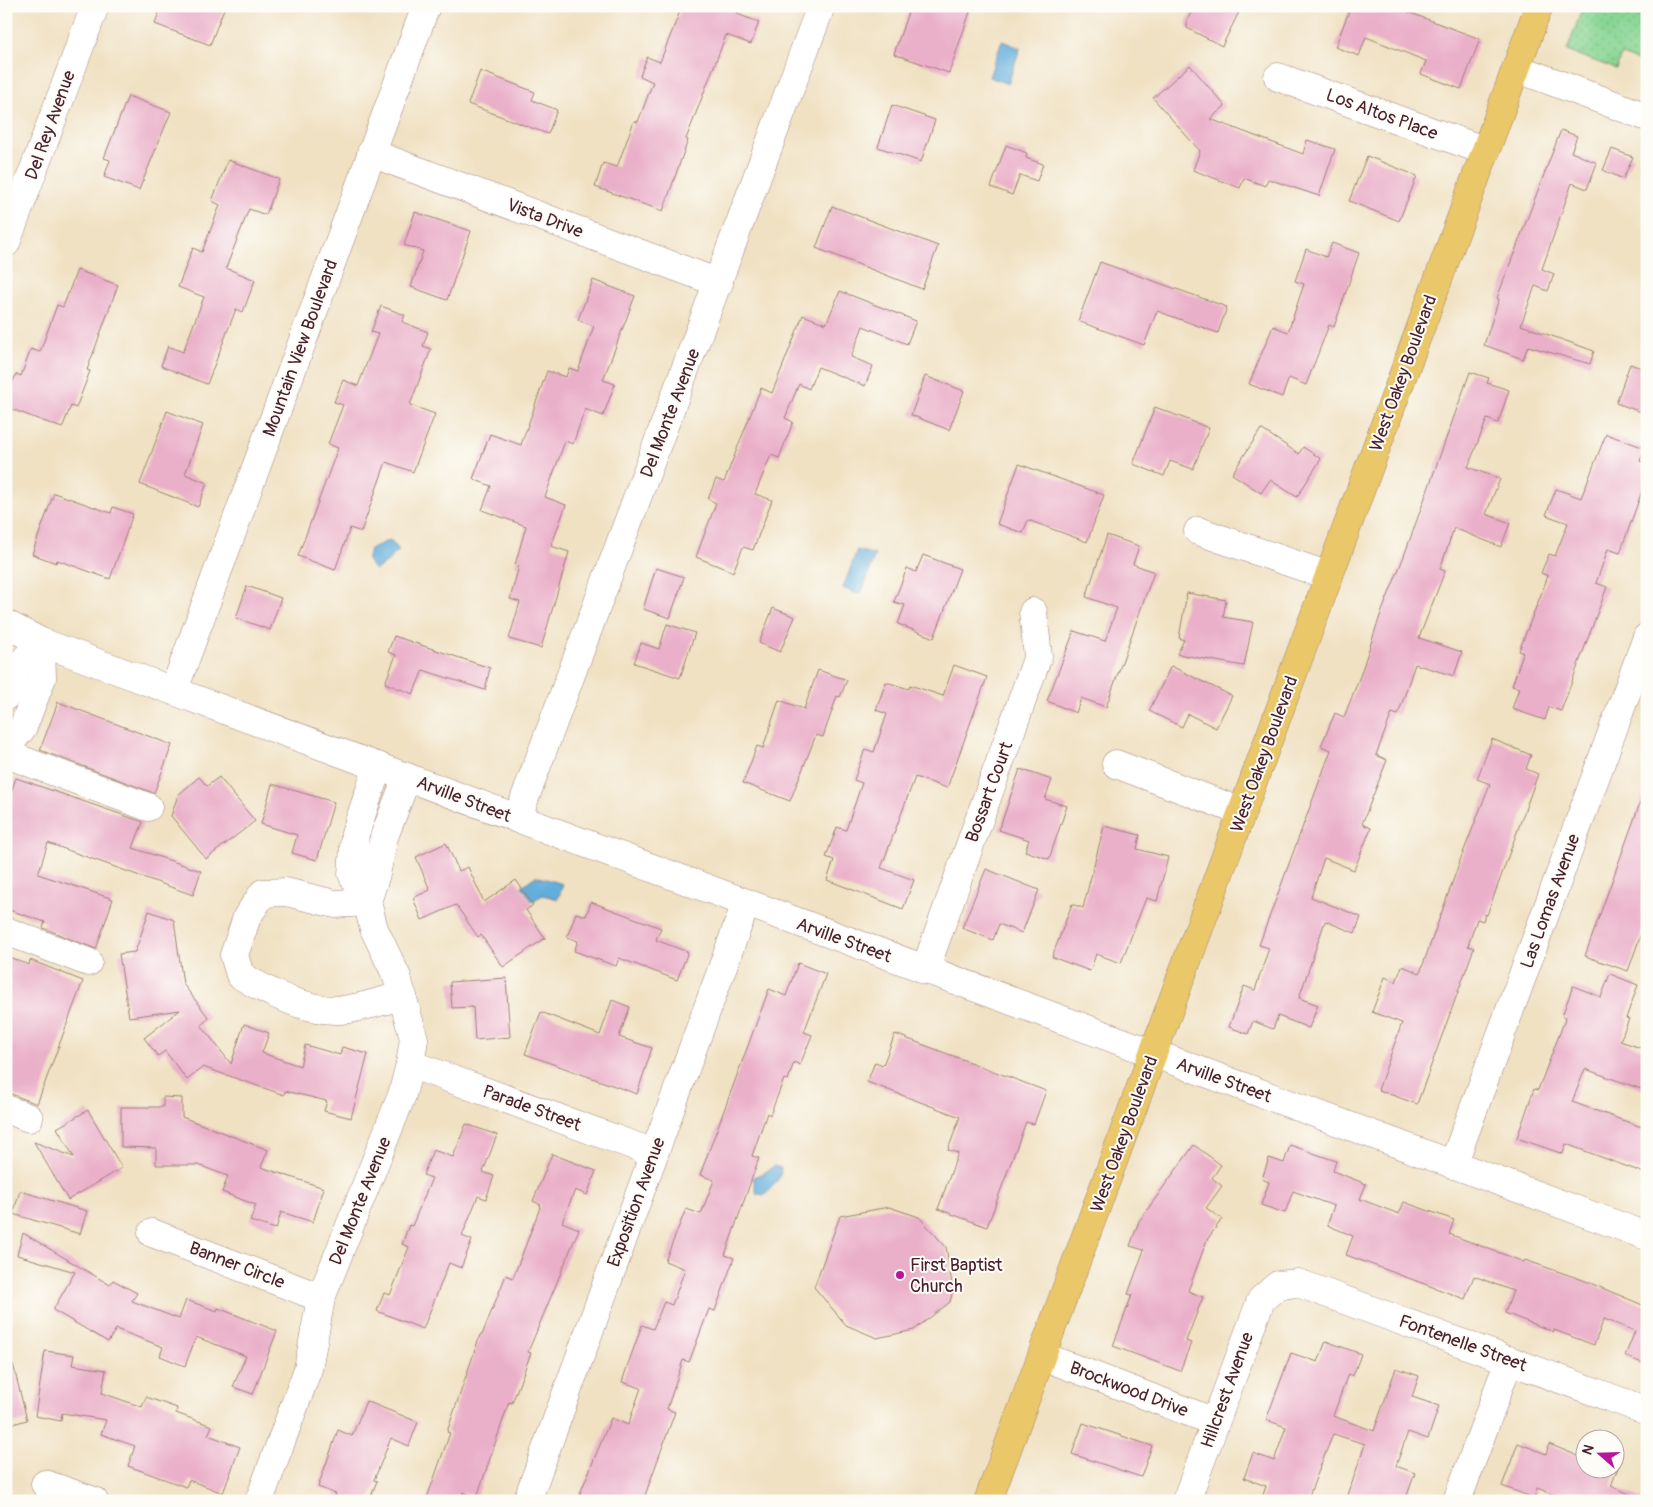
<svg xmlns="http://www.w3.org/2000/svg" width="1653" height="1507" font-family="Pangolin,sans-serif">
  <defs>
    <pattern id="park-dots" width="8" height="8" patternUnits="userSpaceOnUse" patternTransform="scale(1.25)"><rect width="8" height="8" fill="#87d593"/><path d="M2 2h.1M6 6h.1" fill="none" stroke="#76b67f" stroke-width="1.8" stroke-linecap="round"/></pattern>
  </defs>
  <rect width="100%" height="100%" fill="#fdfcf7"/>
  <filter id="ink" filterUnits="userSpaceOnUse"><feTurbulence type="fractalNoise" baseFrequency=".02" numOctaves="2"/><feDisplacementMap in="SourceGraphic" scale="10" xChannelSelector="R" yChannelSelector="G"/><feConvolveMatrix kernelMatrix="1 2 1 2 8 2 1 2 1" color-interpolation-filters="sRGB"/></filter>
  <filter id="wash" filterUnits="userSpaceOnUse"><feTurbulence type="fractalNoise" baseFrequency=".0096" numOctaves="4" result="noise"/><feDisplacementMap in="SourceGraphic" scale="20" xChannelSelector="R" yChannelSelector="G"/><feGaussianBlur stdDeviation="1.12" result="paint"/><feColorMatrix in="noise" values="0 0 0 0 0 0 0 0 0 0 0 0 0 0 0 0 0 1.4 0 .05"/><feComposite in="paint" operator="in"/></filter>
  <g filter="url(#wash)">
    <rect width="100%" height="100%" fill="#f0e1c3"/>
    <!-- park -->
    <path fill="url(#park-dots)" stroke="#687a5f" d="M1583 6H1647V64L1621 55 1616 69 1567 51Z"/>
    <!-- water -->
    <g fill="#62aedb" stroke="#566683">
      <path d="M1002 41 1020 48 1008 84 989 77Z"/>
      <path d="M390 540 399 550 385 564 375 570 367 561 370 549Z"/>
      <path d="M857 550 875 555 863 590 858 594 843 588Z"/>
      <path d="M536 876 563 884 558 899 543 895 532 901 522 886Z"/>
      <path d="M774 1166 781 1168 780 1177 765 1195 757 1194 753 1177 764 1173Z"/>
    </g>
    <g id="blocks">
      <!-- building -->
      <g fill="#eab0c9">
        <path d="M161 6H225L210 45 155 24Z"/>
        <path d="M682 6H740L737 14 759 22 751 44 726 35 686 139 688 140 663 211 595 187 603 163 617 167 634 121 638 122 653 82 640 76 647 57 660 62Z"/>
        <path d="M910 6H972L949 73 894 54Z"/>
        <path d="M1194 6H1242L1222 46 1187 28V21Z"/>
        <path d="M1351 6H1411L1408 12 1480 39 1461 89 1421 74 1426 61 1366 37 1359 56 1335 47Z"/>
        <path d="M1190 65 1225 106 1210 119 1303 154 1307 140 1335 149 1319 196 1268 179 1265 186 1244 178 1240 188 1193 170 1200 151 1153 98Z"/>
        <path d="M480 71 535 92 532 100 557 110 548 134 468 104Z"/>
        <path d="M128 96 171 112 139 190 104 177 110 160 104 158Z"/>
        <path d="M892 105 935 120 921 162 878 147Z"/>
        <path d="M1561 130 1577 136 1571 152 1597 163 1587 189 1572 183 1542 269 1554 274 1548 291 1535 286 1521 325 1594 351 1590 364 1528 346 1523 359 1484 345 1499 299 1497 298Z"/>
        <path d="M1006 145 1027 153 1026 158 1043 164 1037 181 1020 175 1012 195 991 187Z"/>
        <path d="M1612 149 1633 157 1623 179 1603 170Z"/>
        <path d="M1367 156 1417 176 1399 221 1349 201Z"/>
        <path d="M228 160 279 179 266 215 249 209 226 268 255 280 243 312 236 309 207 384 161 366 168 346 183 352 204 297 178 287 193 248 202 252 220 205 212 201Z"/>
        <path d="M832 206 938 246 922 289 816 248Z"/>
        <path d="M415 212 471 231 447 300 411 287 423 251 404 245Z"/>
        <path d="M1332 243 1359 253 1334 327 1329 325 1306 385 1289 378 1282 397 1249 384 1273 326 1288 332 1304 284 1295 281 1306 249 1326 257Z"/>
        <path d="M1100 262 1227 307 1218 333 1157 311 1144 345 1078 321Z"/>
        <path d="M77 270 118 285 87 370 90 371 76 408 71 406 62 428 6 407V398L16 374 21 376 31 349 40 352 57 305 63 307Z"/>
        <path d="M593 280 635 296 603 380 615 384 603 416 585 409 573 444 565 441 545 497 566 505 551 546 569 552 541 648 509 639 520 602 510 599 519 566 515 565 526 526 482 510 491 486 473 479 490 434 521 445 547 371 566 377 569 368 578 371 594 326 578 320Z"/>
        <path d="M840 291 916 321 907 344 863 326 851 357 873 366 865 386 818 367 809 389 799 384 785 418 793 422 779 458 771 455 755 494 772 500 753 550 743 547 733 572 696 557 716 503 708 499 716 479 724 482 761 388 772 393 803 315 826 324Z"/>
        <path d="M381 306 405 315 402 322 428 332 423 346 431 349 410 405 435 414 413 472 386 462 361 532 350 528 335 570 298 556 338 448 328 444 343 405 334 402 343 380 358 386 378 334 371 332Z"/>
        <path d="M1630 364 1647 370V414L1616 403Z"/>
        <path d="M1470 372 1489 378 1487 383 1509 390 1498 423 1487 419 1468 467 1500 479 1486 514 1510 523 1501 547 1454 528 1440 569 1445 571 1419 638 1462 652 1454 676 1415 664 1398 715 1392 713 1376 755 1387 760 1362 824 1371 828 1354 870 1324 858 1311 897 1361 917 1355 933 1325 921 1299 998 1318 1005 1309 1028 1278 1016 1273 1029 1253 1021 1248 1034 1229 1027 1244 986 1255 990 1269 948 1259 945 1331 750 1321 746 1335 713 1344 717 1360 676 1380 616 1404 556Z"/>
        <path d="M925 376 964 391 949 430 911 415Z"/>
        <path d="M1155 407 1209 428 1193 469 1170 461 1164 476 1133 464Z"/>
        <path d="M167 411 203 425 185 474 207 483 198 507 140 484Z"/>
        <path d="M1261 429 1299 454 1303 447 1321 459 1297 497 1270 480 1261 493 1232 474Z"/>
        <path d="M1606 434 1645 448 1640 461 1647 463V477L1620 553 1608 549 1596 583 1607 587 1561 711 1549 707 1545 720 1512 709 1519 688 1512 686 1523 653 1519 651 1548 576 1541 573 1549 554 1555 556 1568 523 1546 515 1556 489 1581 498Z"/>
        <path d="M1019 464 1104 495 1087 542 1028 520 1023 533 997 524Z"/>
        <path d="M54 493 111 513 113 507 133 514 110 579 57 560 56 563 32 554Z"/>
        <path d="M1107 535 1139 546 1133 564 1154 572 1106 707 1081 698 1076 713 1047 701 1074 631 1105 641 1117 608 1086 597Z"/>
        <path d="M923 555 960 569 934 638 898 624 905 605 894 602 907 568 916 572Z"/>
        <path d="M656 568 684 577 670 618 643 609Z"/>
        <path d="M247 586 281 598 270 630 236 618Z"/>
        <path d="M1187 593 1226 600 1223 617 1253 622 1244 666 1177 654 1184 640 1179 638Z"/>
        <path d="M773 608 795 617 780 652 759 643Z"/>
        <path d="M667 624 695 633 680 678 634 663 641 643 659 649Z"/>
        <path d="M394 636 490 668 485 690 423 670 413 694 385 683 396 655 388 652Z"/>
        <path d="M954 665 987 677 947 788 915 777 881 868 914 880 903 909 827 880 834 860 826 857 837 827 846 830 862 783 854 780 865 749 874 752 887 714 876 710 886 682 909 689 910 685 943 696Z"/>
        <path d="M1171 666 1232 696 1216 728 1188 714 1182 727 1149 711Z"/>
        <path d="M818 670 847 680 840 697 837 696 823 737 816 735 790 801 743 783 757 746 763 748 779 700 804 709Z"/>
        <path d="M58 702 172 745 154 793 40 750Z"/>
        <path d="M1492 739 1531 755 1526 769 1538 774 1487 915 1485 914 1483 921 1477 919 1468 946 1474 948 1417 1104 1378 1090 1402 1023 1372 1012 1385 977 1396 982 1402 966 1420 973 1461 858 1490 784 1477 779Z"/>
        <path d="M1020 769 1052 780 1045 799 1067 806 1049 859 1025 851 1029 840 999 830Z"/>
        <path d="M199 777 207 786 219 777 255 821 206 859 171 816 178 795Z"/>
        <path d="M16 778 143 822 133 848 201 871 193 895 48 843 38 874 113 899 96 949 43 928 45 922 6 909V806Z"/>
        <path d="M272 784 334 802 317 860 292 853 297 835 261 824Z"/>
        <path d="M1645 789H1647V899L1641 915 1647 917 1628 971 1585 956Z"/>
        <path d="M1104 826 1140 835 1137 849 1168 857 1157 901 1146 898 1121 963 1096 954 1090 971 1052 957 1072 904 1083 908Z"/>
        <path d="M446 843 459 871 468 867 484 902 516 880 533 905 526 910 545 938 503 967 481 935 478 937 456 905 422 920 413 898 430 890 416 857Z"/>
        <path d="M986 869 1039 890 1022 933 999 924 993 940 962 928Z"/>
        <path d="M591 902 661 928 656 940 688 952 677 980 619 958 616 966 574 951 578 941 567 937 576 913 586 916Z"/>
        <path d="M149 911 174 920 183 984 209 1018 201 1025 231 1064 244 1024 269 1033 262 1053 300 1066 305 1045 340 1055 342 1047 368 1054 351 1118 324 1111 327 1101 285 1091 284 1095 203 1067 187 1080 165 1051 158 1056 144 1038 180 1010 129 1017 119 954 135 952Z"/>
        <path d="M6 956 29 965 30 960 83 981 37 1104 6 1092Z"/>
        <path d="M798 963 826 974 804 1032 812 1035 800 1065 794 1062 788 1080 784 1079 770 1115 767 1113 752 1156 759 1158 725 1255 734 1258 715 1311 709 1309 689 1362 683 1360 667 1409 675 1412 643 1501H577L611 1418 628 1425 641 1388 622 1382 628 1364 642 1325 653 1329 664 1302 672 1305 685 1269 665 1261 686 1209 701 1214 714 1180 700 1175 769 989 786 996Z"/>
        <path d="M1610 974 1638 985 1626 1018 1629 1019 1620 1041 1647 1050V1091L1585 1069 1572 1102 1647 1129V1174L1566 1144 1563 1154 1517 1138 1534 1089 1538 1090 1566 1017 1562 1016 1573 986 1601 997Z"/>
        <path d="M506 978 510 1037 475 1040 473 1007 452 1008 450 982Z"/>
        <path d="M612 1000 630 1007 619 1037 652 1048 637 1094 525 1054 541 1012 600 1035Z"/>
        <path d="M895 1034 1046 1091 1034 1124 1026 1122 987 1227 938 1209 958 1153 948 1150 960 1117 867 1082 875 1062 883 1065Z"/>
        <path d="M163 1097 182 1098V1117L268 1150 261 1167 324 1188 313 1222 281 1212 276 1229 250 1221 256 1205 222 1192 228 1176 198 1165H156V1148L121 1147V1107H163Z"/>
        <path d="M88 1110 122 1168 68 1200 34 1142 74 1157 57 1128Z"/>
        <path d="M466 1124 497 1135 483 1172 494 1176 486 1199 478 1196 462 1236 472 1240 461 1268 449 1263 423 1329 377 1311 384 1293 390 1295 409 1247 402 1244 409 1225 412 1226 432 1178 423 1175 433 1150 453 1157Z"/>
        <path d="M1194 1145 1221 1165 1212 1178 1222 1186 1206 1208 1222 1219 1207 1240 1188 1291 1203 1297 1186 1341 1191 1343 1180 1371 1113 1346 1132 1295 1128 1294 1144 1250 1130 1246 1139 1221Z"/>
        <path d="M1290 1145 1336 1161 1333 1171 1366 1184 1360 1199 1399 1214 1404 1202 1454 1220 1449 1234 1524 1262 1525 1260 1583 1280 1645 1306 1647 1304V1365L1625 1356 1635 1331 1604 1319 1594 1345 1554 1330V1332L1505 1313 1513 1291 1474 1276 1465 1299 1346 1255 1353 1236 1327 1225 1334 1206 1293 1191 1285 1213 1261 1205 1269 1182 1262 1179 1269 1158 1284 1163Z"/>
        <path d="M552 1154 596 1171 587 1195 575 1190 562 1222 579 1229 528 1352 531 1353 512 1403 509 1402 477 1497 463 1492 461 1501H426L450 1433 447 1432 480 1335H482L506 1275 513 1278 541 1205 533 1201Z"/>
        <path d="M20 1191 87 1211 80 1234 13 1214Z"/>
        <path d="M889 1207 919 1217 946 1247 953 1290 950 1302 914 1330 877 1338 846 1325 814 1287 840 1216Z"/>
        <path d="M23 1233 110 1285 113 1280 137 1293 132 1301 179 1319 186 1300 217 1311 218 1308 277 1331 253 1394 233 1387 246 1356 196 1337 185 1366 160 1356 163 1347 116 1329 108 1342 53 1310 75 1272 17 1255Z"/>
        <path d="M1326 1341 1361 1354 1353 1376 1348 1374 1333 1416 1374 1431 1396 1368 1419 1376 1412 1397 1439 1406 1428 1439 1408 1432 1396 1466 1415 1473 1405 1501H1346L1365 1444 1333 1434 1307 1501H1261L1266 1486 1244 1478 1253 1453 1274 1461 1286 1427 1266 1420 1291 1353 1318 1362Z"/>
        <path d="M45 1351 74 1355 72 1365 106 1370 102 1393 142 1407 146 1397 177 1408 176 1413 212 1426 208 1435 240 1447 223 1493 189 1480 186 1487 128 1466 135 1446 101 1434 106 1420 62 1413 61 1421 35 1416Z"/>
        <path d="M6 1364H13L27 1420 6 1426Z"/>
        <path d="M366 1401 418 1422 409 1446 391 1438 374 1480 377 1481 369 1501H334L336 1494 318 1487 338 1430 352 1436Z"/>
        <path d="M1083 1423 1152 1446 1141 1477 1072 1454Z"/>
        <path d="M1518 1443 1546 1454 1549 1444 1583 1458 1586 1452V1470H1616V1458L1621 1460 1611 1486 1645 1501H1570L1537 1488 1534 1498 1502 1486Z"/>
      </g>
    </g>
  </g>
  <g filter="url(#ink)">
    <use href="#blocks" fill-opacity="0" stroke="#9d8077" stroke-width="1"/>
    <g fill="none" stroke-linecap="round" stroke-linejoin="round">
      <!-- minor casing -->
      <g stroke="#9d8077" stroke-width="29">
        <g id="minor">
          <path d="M1516 68 1647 117"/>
          <path d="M1278 77 1486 151"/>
          <path d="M371 153 719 283"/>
          <path d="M6 243 95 6"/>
          <path d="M1198 531 1329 576"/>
          <path d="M6 624 41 642 1647 1236"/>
          <path d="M174 690 426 6"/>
          <path d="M6 696 16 669 41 642"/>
          <path d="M6 748 23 727 42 678 41 642"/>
          <path d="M6 754 148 807"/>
          <path d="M1116 764 1242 812"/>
          <path d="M517 819 821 6"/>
          <path d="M367 902 335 904 286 892 263 893 247 917 234 955 240 975C269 993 305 1011 340 1010 360 1009 383 1000 403 996"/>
          <path d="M367 902 376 874 384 837 407 777"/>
          <path d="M6 931 88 962"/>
          <path d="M925 970 1038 656 1033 612"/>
          <path d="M410 1064 654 1153"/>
          <path d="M6 1109 29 1118"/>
          <path d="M1453 1165 1647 637"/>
          <path d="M152 1233 321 1298"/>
          <path d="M1042 1356 1215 1422"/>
          <path d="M45 1484 94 1501"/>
          <path d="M259 1501 308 1369 321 1298 402 1095 410 1064 414 1039 397 977 374 929 367 902 352 874 355 834 378 766"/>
          <path d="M527 1501 746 903"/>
          <path d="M1186 1501 1261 1300 1278 1285 1298 1283 1647 1411"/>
          <path d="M1457 1501 1509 1360"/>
        </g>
      </g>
      <!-- major casing -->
      <g stroke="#9d8077" stroke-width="29">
        <path id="major" d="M988 1501 1539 6"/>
      </g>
      <!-- minor -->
      <use href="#minor" stroke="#fff" stroke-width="28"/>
      <!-- major -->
      <use href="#major" stroke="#eac769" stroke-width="28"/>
    </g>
  </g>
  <!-- markers -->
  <circle fill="#b5179e" stroke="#fdfcf7" stroke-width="2" cx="900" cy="1275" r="5"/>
  <g text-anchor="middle" stroke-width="4" stroke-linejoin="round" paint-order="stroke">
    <!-- street labels -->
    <g font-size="18" fill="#4a1f2b" stroke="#fdfcf7">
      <text transform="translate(1382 114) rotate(20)" y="6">Los Altos Place</text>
      <text transform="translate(50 125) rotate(-70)" y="6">Del Rey Avenue</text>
      <text transform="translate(545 218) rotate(21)" y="6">Vista Drive</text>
      <text transform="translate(300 348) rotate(-70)" y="6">Mountain View Boulevard</text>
      <text transform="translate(1403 373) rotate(-70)" y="6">West Oakey Boulevard</text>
      <text transform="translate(670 413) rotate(-69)" y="6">Del Monte Avenue</text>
      <text transform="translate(1264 754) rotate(-70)" y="6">West Oakey Boulevard</text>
      <text transform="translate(989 792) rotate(-70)" y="6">Bossart Court</text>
      <text transform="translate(464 799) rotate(21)" y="6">Arville Street</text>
      <text transform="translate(1550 901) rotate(-70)" y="6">Las Lomas Avenue</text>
      <text transform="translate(844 940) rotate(20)" y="6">Arville Street</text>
      <text transform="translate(1224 1080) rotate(20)" y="6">Arville Street</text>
      <text transform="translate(532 1108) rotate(20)" y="6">Parade Street</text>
      <text transform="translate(1124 1134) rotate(-70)" y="6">West Oakey Boulevard</text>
      <text transform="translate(360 1201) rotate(-68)" y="6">Del Monte Avenue</text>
      <text transform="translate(636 1202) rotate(-70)" y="6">Exposition Avenue</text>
      <text transform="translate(237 1265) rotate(21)" y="6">Banner Circle</text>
      <text transform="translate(1463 1343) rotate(20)" y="6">Fontenelle Street</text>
      <text transform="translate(1129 1389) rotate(21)" y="6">Brockwood Drive</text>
      <text transform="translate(1227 1390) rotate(-70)" y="6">Hillcrest Avenue</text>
    </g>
    <!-- poi labels -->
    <g font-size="18" fill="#4a1f2b" stroke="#fdfcf7" text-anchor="start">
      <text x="910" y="1271">First Baptist<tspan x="910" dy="21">Church</tspan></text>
    </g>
  </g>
  <!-- margin -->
  <rect width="1653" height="1507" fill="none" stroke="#fdfcf7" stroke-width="25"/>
  <!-- north arrow -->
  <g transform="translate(1600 1454) rotate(290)"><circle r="24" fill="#fdfcf7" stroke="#b5a4a5"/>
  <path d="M0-4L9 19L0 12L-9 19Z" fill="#b5179e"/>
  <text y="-8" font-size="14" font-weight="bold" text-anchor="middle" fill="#4a1f2b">N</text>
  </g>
</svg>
